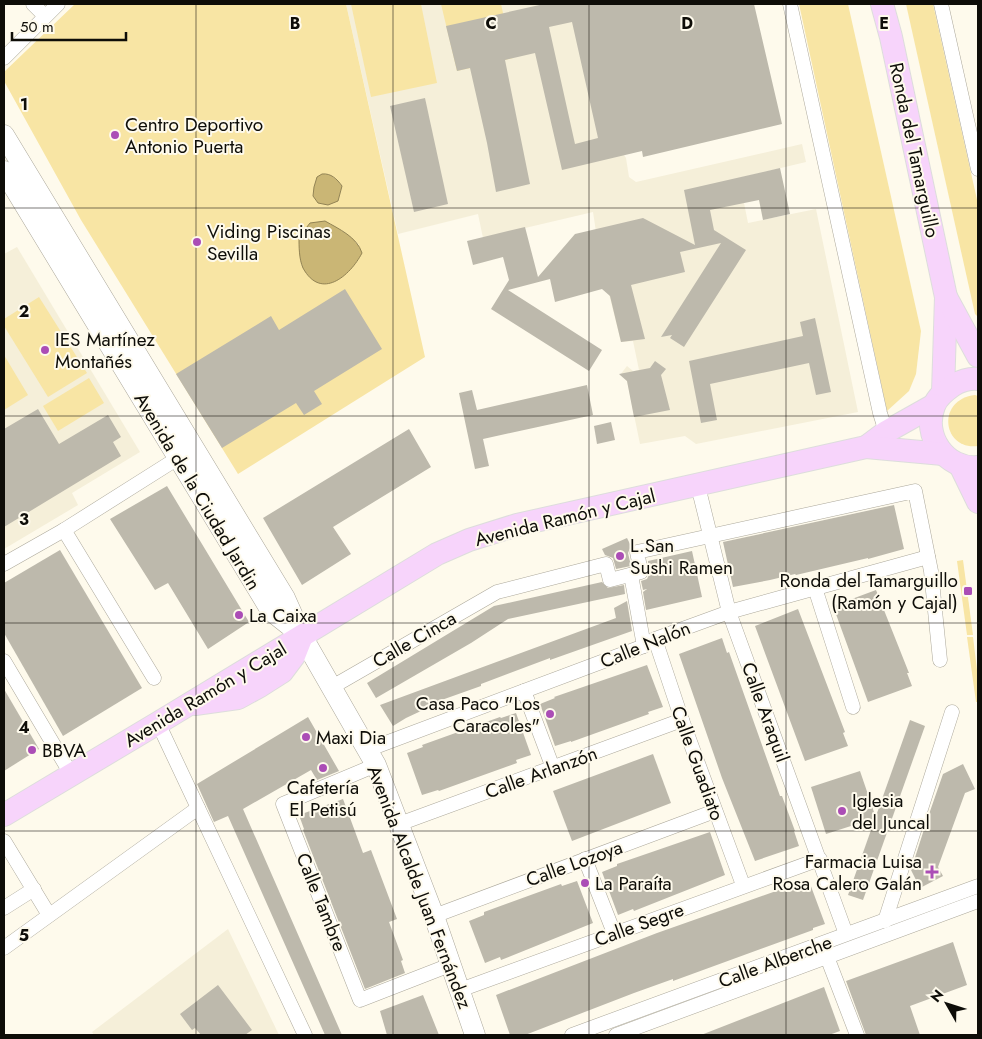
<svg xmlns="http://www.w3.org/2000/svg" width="982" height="1039" font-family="Jost,sans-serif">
  <rect width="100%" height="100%" fill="#fefaec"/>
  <!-- built -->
  <g fill="#f5efd9">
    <path d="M346 4H592L624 155 626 158 629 177 636 182 802 144 806 162 739 178 748 223 816 209 858 412 696 444 685 436 640 444 627 381 620 375 627 366 633 371 639 370 633 341 621 342 600 258 593 212 483 238 478 214 398 234Z"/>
    <path d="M17 247 140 452 72 493 78 505 4 549V254Z"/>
    <path d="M228 929 279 1035H94L92 1032Z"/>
  </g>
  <!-- green -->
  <g fill="#f8e5a4" fill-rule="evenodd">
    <path d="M75 4H346L425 357 238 474 81 220 4 81V72ZM327 174 336 179 342 186 338 201ZM343 231 359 245 302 267 299 237Z"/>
    <path d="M351 4H421L437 83 371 97Z"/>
    <path d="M441 4H501L513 58 457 71Z"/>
    <path d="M799 4H848L921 331 916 374 909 391 887 411Z"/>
    <path d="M906 4H933L978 204V317L975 314Z"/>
    <path d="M39 297 87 373 48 397 4 326V319Z"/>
    <path d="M4 355 28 395 4 410Z"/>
    <path d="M89 378 104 403 58 431 43 406Z"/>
    <path d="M975 395 978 396V446C943 451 935 400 975 395Z"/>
    <path d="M963 560 973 635H967L957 561Z"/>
    <path d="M967 637H973L978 678V702H976Z"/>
  </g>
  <!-- water -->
  <g fill="#cab675" stroke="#928354">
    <path d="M322 174C331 173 337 179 342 186L338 201 328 205 318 203 313 196 314 187 317 177Z"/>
    <path d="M325 221C339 229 357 237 362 253 350 276 321 301 303 268 299 259 299 247 299 237L310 223Z"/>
  </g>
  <!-- building -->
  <g fill="#bdb9ac" fill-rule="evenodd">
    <path d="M544 4H754L782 124 643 157 642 151 562 170 535 53 505 60 530 184 496 192 487 143 470 68 457 71 446 26ZM572 22 598 138 575 144 549 27Z"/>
    <path d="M425 98 448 204 414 212 390 106Z"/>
    <path d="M780 168 790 214 763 220 759 200 710 210 714 230 746 250 684 347 670 338 672 335 661 337 721 243 680 252 685 272 631 285 645 339 621 342 610 296 602 289 555 302 550 279 508 290 602 350 589 371 491 309 509 280 503 257 473 265 467 241 525 227 538 277 575 234 643 218 695 245 684 190Z"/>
    <path d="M345 289 382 349 314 391 322 404 304 415 296 403 222 448 176 374 271 316 279 330Z"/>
    <path d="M815 318 831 392 816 395 809 363 710 384 717 420 701 423 689 361 803 336 800 322Z"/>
    <path d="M655 361 666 369 661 375 670 410 634 417 627 381 619 374 650 368Z"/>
    <path d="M587 385 593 415 483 439 489 466 475 469 459 393 472 390 477 410Z"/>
    <path d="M38 409 59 444 108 415 121 437 113 442 121 456 4 527V429Z"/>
    <path d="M611 422 615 440 597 444 594 426Z"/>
    <path d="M409 429 431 467 333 527 351 554 302 585 263 518Z"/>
    <path d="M167 486 249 622 208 649 168 583 155 590 110 519Z"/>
    <path d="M894 505 904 549 868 559V558L796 575 795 574 770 580 733 587 723 542Z"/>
    <path d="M627 538 631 546 628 553 631 566 616 569 613 558 605 555 602 549Z"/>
    <path d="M60 550 142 688 63 736 4 633V583Z"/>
    <path d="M692 551 702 597 646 610 643 592 647 589 643 590 641 581 647 579 649 575 648 561Z"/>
    <path d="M602 582 608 588 624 585 625 594 508 619 471 643 376 698 367 683 494 606Z"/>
    <path d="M876 590 909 673H907L912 686 868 702 833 606Z"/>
    <path d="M627 601 632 631 550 660V658L481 684V686L436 702V704L406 718 393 726 380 705 616 618 614 608Z"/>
    <path d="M798 609 845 732 843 733 848 746 805 761 755 626Z"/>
    <path d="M722 638 727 653 729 652 780 796H782L795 831H794L799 846 755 861 722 778 679 654Z"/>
    <path d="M647 665 663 707 648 712 649 714 571 742V741L555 746 540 704 555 698 554 697Z"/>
    <path d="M4 689 39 749 4 771Z"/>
    <path d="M516 713 531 755 516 760 517 763 439 791 438 790 422 795 407 753 423 747 422 745 500 717 501 718Z"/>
    <path d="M308 717 339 771 317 780 311 770 243 809 342 1035H325L228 816 214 822 197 784Z"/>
    <path d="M910 720 925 726 863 900 848 895Z"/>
    <path d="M653 754 671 803 572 841 553 791Z"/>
    <path d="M963 764 975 789 965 793 938 867 943 876 920 888 911 870 928 817 943 774Z"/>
    <path d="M860 771 876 818 826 834 811 787Z"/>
    <path d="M343 799 363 853 371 850 397 919 389 922 403 960 401 961 405 973 365 989 303 830 304 829 299 815Z"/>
    <path d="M710 832 725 875 634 911 633 909 618 915 602 872 617 866V864Z"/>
    <path d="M577 881 593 923 501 960 500 957 485 963 469 921 484 915V912L561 884 562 886Z"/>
    <path d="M809 881 825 924 813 928V930L673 981V979L634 993 525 1035H510L496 995 657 933 796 884 797 885Z"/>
    <path d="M953 942 967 985 910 1006 920 1035H866L846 981Z"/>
    <path d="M218 985 252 1030 245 1035H201L195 1028 192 1030 180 1014Z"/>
    <path d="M824 987 840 1031 829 1035H701Z"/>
    <path d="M423 995 439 1035H387L380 1011Z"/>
  </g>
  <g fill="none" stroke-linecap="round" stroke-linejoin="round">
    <!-- street casing -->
    <g stroke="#aca89b" stroke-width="15">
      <g id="street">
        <path d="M33 4 45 16"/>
        <path d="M790 4 880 413 886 432"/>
        <path d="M941 4 978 169"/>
        <path d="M4 58 58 4"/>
        <path d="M698 486 729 612 846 934"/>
        <path d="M64 530 154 678"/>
        <path d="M4 564 64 530 178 458"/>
        <path d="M631 575 644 646"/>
        <path d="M815 588 853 707"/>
        <path d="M655 639 682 720 743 885"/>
        <path d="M4 661 71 774"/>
        <path d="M332 687 497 592 606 564 610 580 641 572 637 552 915 491 931 571 940 660"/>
        <path d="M524 691 553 768"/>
        <path d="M158 723 305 1035"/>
        <path d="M367 750 644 646 655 639 729 612 928 557"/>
        <path d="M376 765 283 804 360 1000 450 965"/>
        <path d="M399 824 682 720"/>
        <path d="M4 841 49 915"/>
        <path d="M585 859 614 933"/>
        <path d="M4 908 34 889"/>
        <path d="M434 916 715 811"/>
        <path d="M885 921 952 712"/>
        <path d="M4 948 198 808"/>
        <path d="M824 949 857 1035"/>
        <path d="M460 990 820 859"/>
        <path d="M572 1035 978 886"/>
        <path d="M616 1035 978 901"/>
      </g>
    </g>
    <!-- secondary casing -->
    <g stroke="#aca89b" stroke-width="21">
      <g id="secondary">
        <path d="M4 135 285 598 302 636 376 765 434 916 475 1035"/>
        <path d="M4 171 271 611 300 634"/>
      </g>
    </g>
    <!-- primary casing -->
    <g stroke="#dddddc" stroke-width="24">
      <g id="primary">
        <path d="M882 4 891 37 946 297 943 392"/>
        <path d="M946 297 978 356"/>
        <path d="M978 379C970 378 959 381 952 386 945 391 937 397 934 406 922 436 946 470 978 467"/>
        <path d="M866 447 886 432 934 405"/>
        <path d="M960 465 978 502"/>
        <path d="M195 704 238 698 260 686 282 672 294 656 302 636"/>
        <path d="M4 815 158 723 437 554 469 540 517 525 866 447 943 454"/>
      </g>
    </g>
    <!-- street -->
    <use href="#street" stroke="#fff" stroke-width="14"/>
    <!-- secondary -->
    <use href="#secondary" stroke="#fff" stroke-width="20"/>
    <!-- primary -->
    <use href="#primary" stroke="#f7d4fb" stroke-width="22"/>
  </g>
  <!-- grid -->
  <path fill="none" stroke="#0e0d08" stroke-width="1" stroke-opacity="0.55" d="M196 4V1035M393 4V1035M589 4V1035M786 4V1035M4 208H978M4 416H978M4 623H978M4 831H978"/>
  <!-- markers -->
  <g fill="#ab4db6" stroke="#fefaec" stroke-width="2">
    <circle cx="115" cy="135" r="5"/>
    <circle cx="197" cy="242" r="5"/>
    <circle cx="45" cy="350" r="5"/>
    <circle cx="620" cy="556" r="5"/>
    <rect x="963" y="586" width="10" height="10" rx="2.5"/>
    <circle cx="239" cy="615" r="5"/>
    <circle cx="550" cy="714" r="5"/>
    <circle cx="306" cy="737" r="5"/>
    <circle cx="32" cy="750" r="5"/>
    <circle cx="323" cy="768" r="5"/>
    <circle cx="842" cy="811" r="5"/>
    <path d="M929.5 864.5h5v5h5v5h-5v5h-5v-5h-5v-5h5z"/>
    <circle cx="585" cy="883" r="5"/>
  </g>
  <g text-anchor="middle" stroke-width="4" stroke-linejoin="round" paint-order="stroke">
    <!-- poi labels -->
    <g font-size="19" fill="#0e0d08" stroke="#fefaec" text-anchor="start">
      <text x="125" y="131">Centro Deportivo<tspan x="125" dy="22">Antonio Puerta</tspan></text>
      <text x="207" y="238">Viding Piscinas<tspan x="207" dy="22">Sevilla</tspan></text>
      <text x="55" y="346">IES Martínez<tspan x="55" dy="22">Montañés</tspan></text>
      <text x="630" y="552">L.San<tspan x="630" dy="22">Sushi Ramen</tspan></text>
      <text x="958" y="587" text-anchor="end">Ronda del Tamarguillo<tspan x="958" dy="22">(Ramón y Cajal)</tspan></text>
      <text x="249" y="622">La Caixa</text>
      <text x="540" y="710" text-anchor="end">Casa Paco "Los<tspan x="540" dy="22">Caracoles"</tspan></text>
      <text x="316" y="744">Maxi Dia</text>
      <text x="42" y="757">BBVA</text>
      <text x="323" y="794" text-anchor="middle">Cafetería<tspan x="323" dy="22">El Petisú</tspan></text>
      <text x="852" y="807">Iglesia<tspan x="852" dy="22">del Juncal</tspan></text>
      <text x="922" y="868" text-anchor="end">Farmacia Luisa<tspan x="922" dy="22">Rosa Calero Galán</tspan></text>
      <text x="595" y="890">La Paraíta</text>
    </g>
    <!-- street labels -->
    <g font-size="19" fill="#0e0d08" stroke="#fefaec">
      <text transform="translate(915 150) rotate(78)" y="7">Ronda del Tamarguillo</text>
      <text transform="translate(198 491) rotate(59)" y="7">Avenida de la Ciudad Jardin</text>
      <text transform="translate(565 517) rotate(-14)" y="7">Avenida Ramón y Cajal</text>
      <text transform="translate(414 639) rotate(-30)" y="7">Calle Cinca</text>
      <text transform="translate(645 644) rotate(-22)" y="7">Calle Nalón</text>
      <text transform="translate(205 694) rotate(-31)" y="7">Avenida Ramón y Cajal</text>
      <text transform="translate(766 712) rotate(70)" y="7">Calle Araquil</text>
      <text transform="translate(698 763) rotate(70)" y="7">Calle Guadiato</text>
      <text transform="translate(541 772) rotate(-20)" y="7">Calle Arlanzón</text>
      <text transform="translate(574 863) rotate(-20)" y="7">Calle Lozoya</text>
      <text transform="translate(420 887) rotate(69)" y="7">Avenida Alcalde Juan Fernández</text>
      <text transform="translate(322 902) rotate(68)" y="7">Calle Tambre</text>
      <text transform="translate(639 924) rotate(-20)" y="7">Calle Segre</text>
      <text transform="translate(775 961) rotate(-20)" y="7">Calle Alberche</text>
    </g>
  </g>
  <g font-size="16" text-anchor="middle" font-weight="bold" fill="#0e0d08" stroke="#fefaec" stroke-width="4" stroke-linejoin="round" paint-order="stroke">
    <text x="295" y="29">B</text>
    <text x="491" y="29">C</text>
    <text x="687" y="29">D</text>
    <text x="884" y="29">E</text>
    <text x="24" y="110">1</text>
    <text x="24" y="317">2</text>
    <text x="24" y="525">3</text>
    <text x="24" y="733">4</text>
    <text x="24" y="941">5</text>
  </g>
  <!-- border -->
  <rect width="982" height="1039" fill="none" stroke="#0e0d08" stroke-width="10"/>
  <!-- north arrow -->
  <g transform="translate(947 1004) rotate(309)" stroke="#fefaec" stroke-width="4" paint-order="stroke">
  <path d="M0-4L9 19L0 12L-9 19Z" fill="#0e0d08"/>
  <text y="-8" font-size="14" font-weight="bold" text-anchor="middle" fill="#0e0d08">N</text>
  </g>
  <!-- scale -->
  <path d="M12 32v8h114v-8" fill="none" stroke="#0e0d08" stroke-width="2.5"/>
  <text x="20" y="32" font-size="15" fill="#0e0d08" stroke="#fefaec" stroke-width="4" paint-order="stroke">50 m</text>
</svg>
